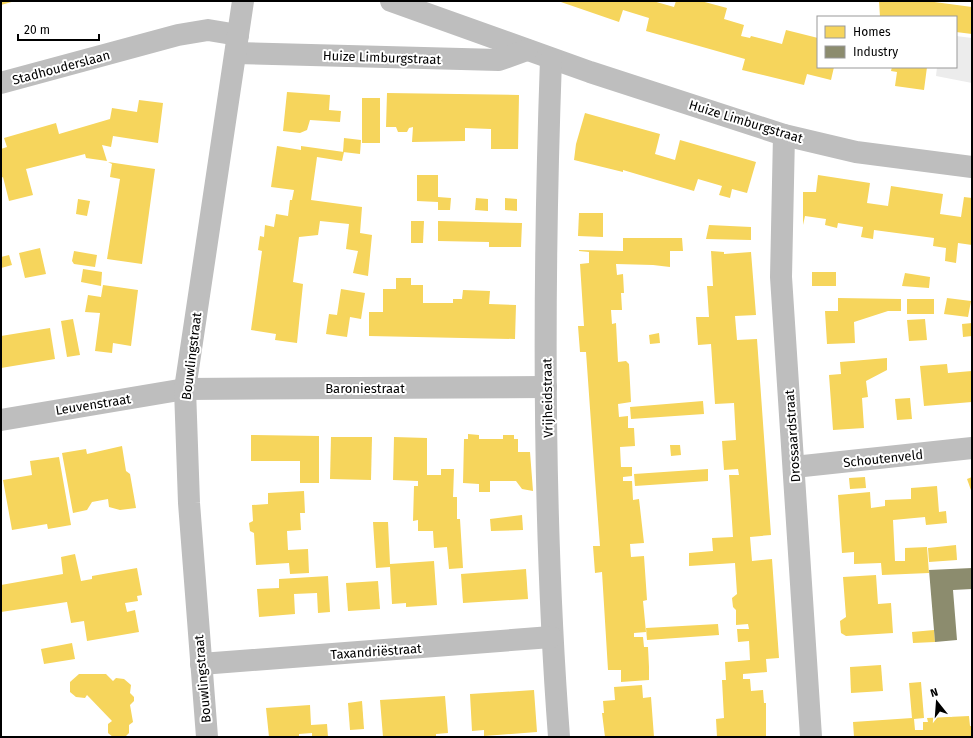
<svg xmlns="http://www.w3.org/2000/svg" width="973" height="738" font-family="'Fira Sans',sans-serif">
  <rect width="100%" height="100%" fill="#fff"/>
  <!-- green -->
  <path fill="#ececec" d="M956 36 972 38V83L936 76 937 67H956Z"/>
  <!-- homes -->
  <g fill="#f6d55c">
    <path d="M1 1H15L1 5Z"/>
    <path d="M558 1H653L674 7 676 1H701L727 8 724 19 744 25 741 36 750 38 751 36 782 44 786 30 818 38V67H834L831 80 807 74 804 85 742 70 745 59 646 31 649 18 623 10 619 22Z"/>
    <path d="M879 1H927L972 7V34L956 32V17H880Z"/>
    <path d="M892 67H927L924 90 895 86 897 72 891 71Z"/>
    <path d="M287 92 330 95 329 110 341 111 340 122 310 120 307 130 300 133 283 131Z"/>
    <path d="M387 93 519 95 518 149H491V129L465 128V141L412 142 413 127 409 128 407 132H398L396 127H386Z"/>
    <rect x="362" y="98" width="18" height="45"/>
    <path d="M139 100 163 103 158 143 113 136 111 147 102 145 107 161 86 158 85 154 26 169 33 195 9 201 3 177 1 178V149L7 147 4 138 56 123 59 134 110 119 112 108 137 112Z"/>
    <path d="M585 113 660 134 655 154 675 160 680 140 756 162 747 193 732 189 730 198 719 195 722 186 698 179 694 191 623 170V172L574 160 576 144Z"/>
    <path d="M344 138 361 140 360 154 343 152Z"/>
    <path d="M277 146 301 150V146L344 152 342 161 317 157 311 200 362 207 360 233 372 235 368 276 353 273 358 251 346 249 349 224 320 221 318 235 299 237 293 282 303 284 297 343 275 340 276 334 251 330 262 251 258 250 260 236 264 237 265 225 274 227 276 214 288 216 290 200H292L294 190 271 187Z"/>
    <path d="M108 162 155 169 142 264 107 259 120 179 110 177 112 164Z"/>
    <path d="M417 175H438V197L451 198 450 210H438V202L417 201Z"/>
    <path d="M818 175 870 183 867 203 888 206 891 186 943 194 940 214 961 217 964 197 972 198V245L958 243 956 263 945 261 946 248 933 246 934 238 874 230 873 239 861 237 863 227 838 223 837 228 825 225 826 219 805 216 803 225V192H816Z"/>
    <path d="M476 198 488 199V211L475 210Z"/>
    <path d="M505 198 517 199V211L505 210Z"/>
    <path d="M78 199 90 201 87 216 76 214Z"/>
    <path d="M579 213H603V237L578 236Z"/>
    <path d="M411 221H424L423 243H411Z"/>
    <path d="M438 221 522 223 521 247H489V242L438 241Z"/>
    <path d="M709 225 751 227V240L706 239Z"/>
    <path d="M623 238H682L683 251H670V267L653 265 616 264 617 275 623 274 624 293H621L622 310H611L612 324 616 323 618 362 626 361 629 364 631 402 618 404 619 417 628 416V428H634L635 446 620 447 621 467H632V476L623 477V481H632L633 500 639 499 644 543 630 544 631 557 644 556 647 600 643 601 646 632 634 633V637H643L644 647H648L649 667V680L621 682V670H608L602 572 595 573 593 546H600L595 479 586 352H580L578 326H584L580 264 589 263V252L579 251V250L623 251Z"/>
    <path d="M40 248 46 274 25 278 19 253Z"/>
    <path d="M74 251 97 255 95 267 74 264 72 261Z"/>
    <path d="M711 251 724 252V254L751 252 756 315 735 316 737 340 757 339 771 535 750 537 752 561 772 559 779 658 766 659 767 672 743 674V679H750L751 691 763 690 764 703H766V737H717L716 719 724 718 722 680H726L725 662 750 660 749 641 738 642 737 629H749L748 624 736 625V610L733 607 732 598 737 594 735 563 689 566V553L713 551 712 538 733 537 729 475H739L738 469 724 470 722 441 736 440 734 403 715 404 711 344 698 345 696 317H709L707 286H713Z"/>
    <path d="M9 255 12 265 1 268V257Z"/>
    <path d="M83 269 102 272 101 286 81 282Z"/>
    <rect x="812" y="272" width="24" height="14"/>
    <path d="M905 273 930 277 929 288 902 286Z"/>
    <path d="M396 278H411V285H423V303H453V299H462L463 290 490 291 489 304 516 305 515 339 369 336V312H383V289H396Z"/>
    <path d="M103 285 138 290 131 346 113 343 112 353 95 351 100 313 85 312 88 295 101 297Z"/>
    <path d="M341 289 365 293 361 319 350 317 347 337 326 334 329 314 337 315Z"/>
    <path d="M838 298 901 299V311H888L854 322 855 343 827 344 825 311H838Z"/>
    <path d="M947 298 971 301 968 317 944 314Z"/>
    <rect x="907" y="299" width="27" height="15"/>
    <path d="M73 319 80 355 67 357 61 321Z"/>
    <path d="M925 319 927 340 909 341 907 320Z"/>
    <path d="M972 323V336L963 337 962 324Z"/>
    <path d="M50 328 55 359 1 368V336Z"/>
    <path d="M659 333 660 343 650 344 649 335Z"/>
    <path d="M887 358V370L866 381 868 397 862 398 864 428 833 430 829 375 841 374 840 362Z"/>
    <path d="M947 364 948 373 972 371V402L924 406 920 366Z"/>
    <path d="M910 398 912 419 897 420 895 399Z"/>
    <path d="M703 401 704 414 631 419 630 407Z"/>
    <path d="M468 434 479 435V439H503V435H514V439H518V452H530L533 491 522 489 516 481H490V492H479V484L463 483 464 439H468Z"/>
    <path d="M251 435 319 436V483H300V461H251Z"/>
    <path d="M331 437H372L371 480 330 479Z"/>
    <path d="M394 437 427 438V475H441V469H454L453 497H457V519H460L463 568 449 569 447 547 434 548 433 531H418V520L413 521 414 486H418V481L393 480Z"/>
    <path d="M670 445H680L681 455 671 456Z"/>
    <path d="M122 446 126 471 130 474 136 508 120 510 109 507 108 499 92 502 87 510 73 513 62 453 86 449 87 454Z"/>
    <path d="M59 457 71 525 48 529 47 524 12 530 3 480 32 475 30 461Z"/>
    <path d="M708 469V481L635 486 634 474Z"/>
    <path d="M865 477 866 488 850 489 849 478Z"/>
    <path d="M972 477V493L967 479Z"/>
    <path d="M937 486 939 512 946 511 947 523 926 525 925 517 893 520 895 561H905V548L927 547 929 573 882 575 881 563 854 564V552L842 553 838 495 870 492 871 508 885 506V500L911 499V488Z"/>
    <path d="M304 491 305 513H300L301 530 287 531 288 550 308 549 309 573 290 574 289 563 256 565 254 533 250 531 249 523 253 521 252 505 268 504V493Z"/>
    <path d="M522 515 523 530 491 531 490 519Z"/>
    <path d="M373 522H388L390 564 434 561 437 605 406 607V603L392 604 390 567 376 568Z"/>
    <path d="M956 545 957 560 929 562 928 548Z"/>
    <path d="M75 554 81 581 92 579V576L137 568 142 595 137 596 138 601 125 603 127 612 135 610 139 632 87 641 84 621 71 623 67 602 1 612V585L63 574 61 557Z"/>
    <path d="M526 569 528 599 463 603 461 574Z"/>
    <path d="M876 575 878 604 891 603 893 633 846 636 841 633 840 621 846 617 843 577Z"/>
    <path d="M328 576 330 612 318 613 317 593 294 594 295 614 259 617 257 589 279 588V579Z"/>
    <path d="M378 581 380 609 348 611 346 583Z"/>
    <path d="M718 624 719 635 647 640 646 628Z"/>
    <path d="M934 630 935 642 913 643 912 632Z"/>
    <path d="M72 643 75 659 44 664 41 649Z"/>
    <path d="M881 665 883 691 851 693 850 667Z"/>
    <path d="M79 674H106L113 681 116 678 124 679 131 685 130 693 134 697V701L130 705 133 722 129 725V733L125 737H113L108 733V724L112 721 87 695 85 698 76 697 70 692V682Z"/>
    <path d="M921 682 924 718 914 719 915 730H923V722H928L927 718 969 716 970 726H972V737H854L853 722 912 718 909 683Z"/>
    <path d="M642 685 643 698 651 697 654 737H605L602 713H604L603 701 615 700 614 687Z"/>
    <path d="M534 690 537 732 484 736V730L472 731 470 694Z"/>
    <path d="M445 696 448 733 436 734V737H383L380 700Z"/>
    <path d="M362 701 364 729 350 730 348 703Z"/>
    <path d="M310 705 311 725 327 724 328 737H312V733L299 734V737H269L266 708Z"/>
  </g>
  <!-- industry -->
  <path fill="#8c8c6e" d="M972 568V589L953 590 957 640 935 642 929 570Z"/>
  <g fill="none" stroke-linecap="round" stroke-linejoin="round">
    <!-- minor -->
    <g stroke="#bebebe" stroke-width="22">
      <path d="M391 1 590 72 784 135 856 152 972 167"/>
      <path d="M236 53 499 60 527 50"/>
      <path d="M551 59C543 284 542 512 559 737"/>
      <path d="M1 83 178 35 208 30 238 35"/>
      <path d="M784 135 781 277 811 737"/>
      <path d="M1 420 185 389 546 387"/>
      <path d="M794 467 972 448"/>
      <path d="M201 664 551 637"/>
      <path d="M207 737 189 503 185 389 243 1"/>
    </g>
  </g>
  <g text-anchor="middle" stroke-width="4" stroke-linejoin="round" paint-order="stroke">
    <!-- street labels -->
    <g font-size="13" fill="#000" stroke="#fff">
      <text transform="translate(382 57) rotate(2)" y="5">Huize Limburgstraat</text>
      <text transform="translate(61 67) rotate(-15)" y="5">Stadhouderslaan</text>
      <text transform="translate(746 121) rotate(17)" y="5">Huize Limburgstraat</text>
      <text transform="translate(191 356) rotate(-83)" y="5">Bouwlingstraat</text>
      <text x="365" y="393">Baroniestraat</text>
      <text transform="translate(547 398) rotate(-91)" y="5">Vrijheidstraat</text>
      <text transform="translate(93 404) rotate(-9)" y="5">Leuvenstraat</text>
      <text transform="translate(792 436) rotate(-94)" y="5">Drossaardstraat</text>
      <text transform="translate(883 458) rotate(-6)" y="5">Schoutenveld</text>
      <text transform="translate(376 651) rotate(-4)" y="5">Taxandriëstraat</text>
      <text transform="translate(202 679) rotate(-95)" y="5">Bouwlingstraat</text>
    </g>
  </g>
  <!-- border -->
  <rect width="973" height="738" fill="none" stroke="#000000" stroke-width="4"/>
  <!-- legend -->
  <rect x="817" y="16" width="140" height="52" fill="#ffffff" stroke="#999999"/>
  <rect x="825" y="26" width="20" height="12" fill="#f6d55c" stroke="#999999"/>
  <text x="853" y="36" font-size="12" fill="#000000">Homes</text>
  <rect x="825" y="46" width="20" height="12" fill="#8c8c6e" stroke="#999999"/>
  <text x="853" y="56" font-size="12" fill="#000000">Industry</text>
  <!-- north arrow -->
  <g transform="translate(937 702) rotate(343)" stroke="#ffffff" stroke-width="3" paint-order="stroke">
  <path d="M0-3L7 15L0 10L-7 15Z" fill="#000000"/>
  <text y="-6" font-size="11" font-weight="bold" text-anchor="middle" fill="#000000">N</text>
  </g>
  <!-- scale -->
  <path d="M18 34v6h81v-6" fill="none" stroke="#000000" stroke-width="2"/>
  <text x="24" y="34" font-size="12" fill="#000000" stroke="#ffffff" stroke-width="3" paint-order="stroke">20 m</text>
</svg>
